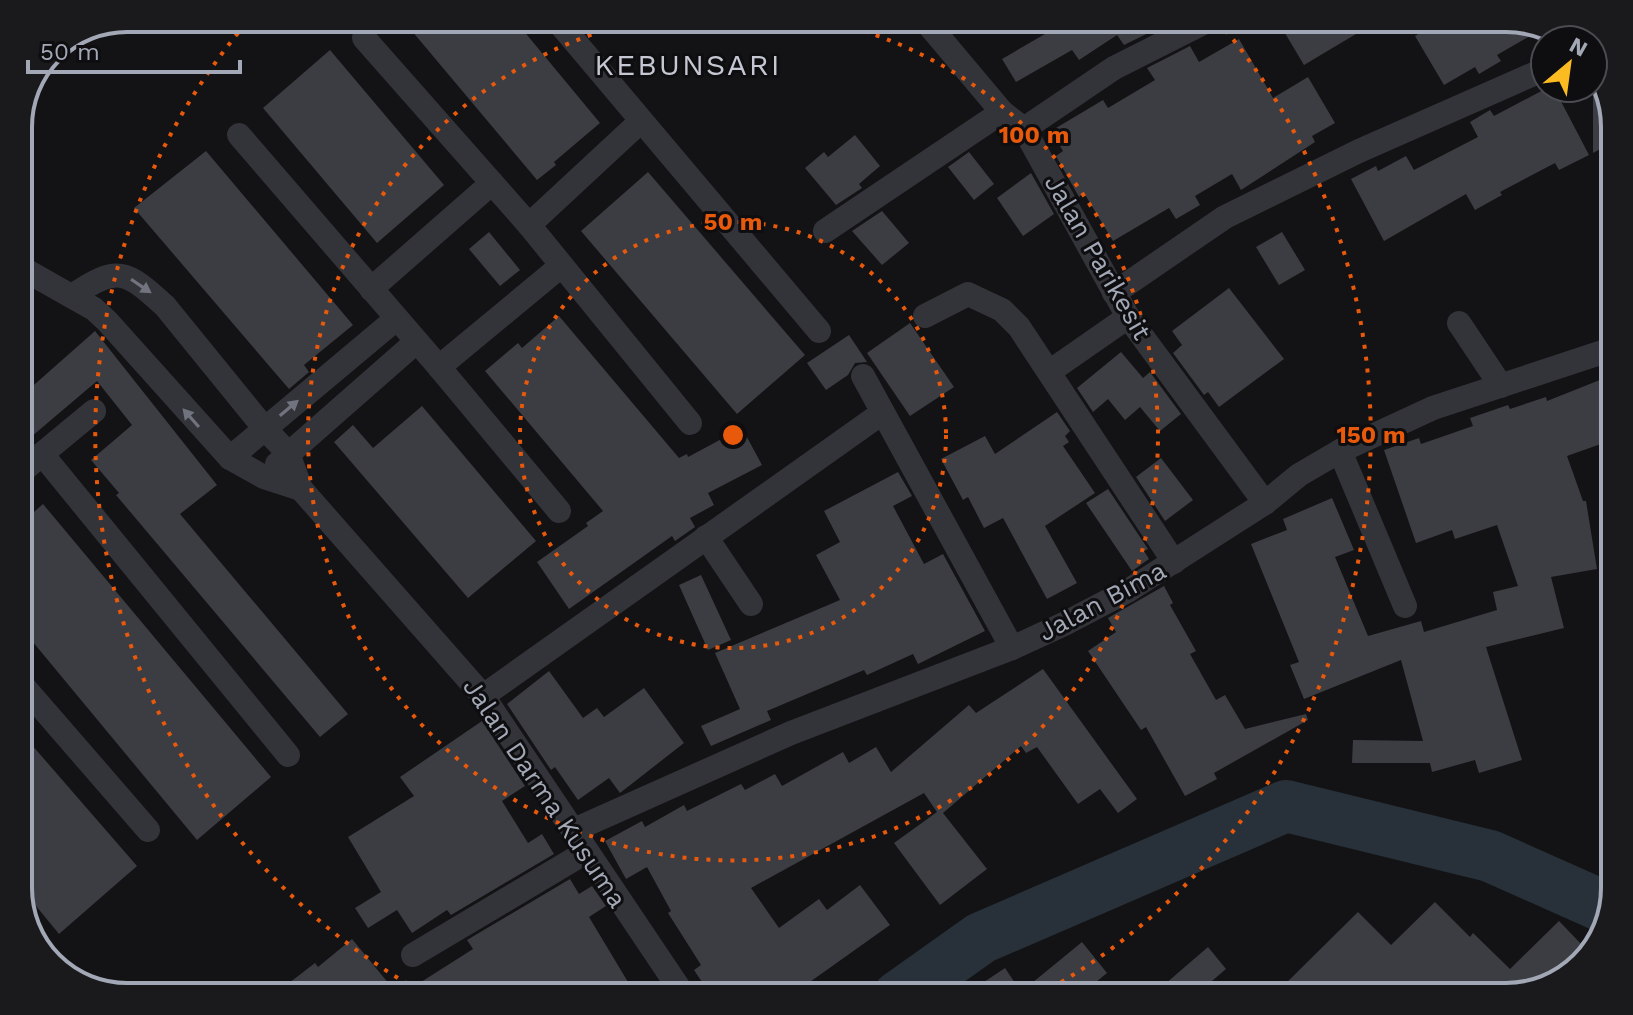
<svg xmlns="http://www.w3.org/2000/svg" width="1633" height="1015" font-family="'Work Sans',sans-serif">
  <rect width="100%" height="100%" fill="#131315"/>
  <g fill="none" stroke-linecap="round" stroke-linejoin="round">
    <!-- river -->
    <path stroke="#283139" stroke-width="52" d="M898 997 981 938 1286 806 1490 856 1609 909"/>
  </g>
  <!-- building -->
  <g fill="#3c3d42">
    <path d="M401 18H513L600 123 554 162 556 165 537 180Z"/>
    <path d="M1051 18H1174L1175 20 1124 45 1117 35 1079 60 1072 50 1016 82 1002 59 1057 27Z"/>
    <path d="M1276 18H1347L1356 34 1304 65Z"/>
    <path d="M1445 18H1506L1542 29 1497 55 1501 61 1479 74 1475 67 1444 85 1415 36Z"/>
    <path d="M1239 39 1273 98 1308 77 1335 123 1312 136 1315 142 1241 190 1232 174 1195 196 1200 205 1176 219 1169 208 1113 241 1084 193 1079 197 1056 156 1063 151 1051 131 1103 100 1108 108 1155 80 1147 68 1190 46 1199 62Z"/>
    <path d="M330 50 444 185 377 243 263 108Z"/>
    <path d="M1593 68 1600 72 1615 120V141L1593 153Z"/>
    <path d="M1547 88H1554L1589 155 1559 170 1555 163 1500 192 1502 195 1475 210 1466 194 1384 241 1351 179 1376 166 1378 171 1406 156 1414 170 1478 137 1470 122 1490 110 1494 116Z"/>
    <path d="M855 135 880 166 859 184 862 188 836 205 805 168 824 152 828 157Z"/>
    <path d="M206 151 353 325 304 365 309 372 289 389 134 208Z"/>
    <path d="M969 152 994 184 974 200 948 167Z"/>
    <path d="M648 172 805 355 737 414 581 231Z"/>
    <path d="M1031 173 1054 214 1023 236 997 198Z"/>
    <path d="M882 211 909 243 882 265 852 231Z"/>
    <path d="M489 232 520 270 500 286 469 249Z"/>
    <path d="M1282 232 1305 270 1279 285 1256 247Z"/>
    <path d="M1229 288 1284 359 1219 407 1208 392 1204 395 1173 353 1182 345 1172 331Z"/>
    <path d="M559 316 679 458 687 454 688 457 742 428 762 465 708 493 714 505 690 518 695 527 675 541 672 536 569 609 537 562 588 526 586 523 603 511 485 371 518 343 522 348Z"/>
    <path d="M910 323 954 387 910 416 867 353Z"/>
    <path d="M95 331 217 485 180 514 348 714 320 737 116 495 119 493 91 460 132 425 97 381 18 448V399Z"/>
    <path d="M849 335 867 362 855 363 848 375 826 390 807 363Z"/>
    <path d="M1121 352 1143 378 1150 372 1181 414 1160 431 1140 407 1125 420 1108 399 1093 412 1077 388Z"/>
    <path d="M1615 374V439L1567 456 1583 501H1586L1597 569 1551 577 1564 628 1486 647 1522 760 1479 773 1475 760 1432 772 1430 763H1352L1353 740 1423 741 1401 660 1304 699 1290 665 1299 662 1251 544 1287 530 1283 519 1332 498 1354 550 1335 557 1368 636 1421 621 1424 632 1497 610 1493 592 1518 586 1497 525 1455 539 1452 530 1416 543 1384 450 1419 438 1421 444 1473 426 1470 418 1508 405 1510 409 1546 397 1547 401Z"/>
    <path d="M422 406 536 541 468 598 334 442 353 425 373 448Z"/>
    <path d="M1057 412 1070 431 1065 436 1069 442 1063 446 1095 493 1045 526 1077 583 1047 599 1003 518 984 528 968 497 963 500 941 459 985 436 995 454Z"/>
    <path d="M1161 458 1193 500 1165 521 1136 477Z"/>
    <path d="M898 472 912 496 893 506 924 564 943 554 985 631 918 664 913 654 867 675 864 670 767 711 771 720 711 746 701 726 740 709 715 653 840 600 816 555 840 542 824 511Z"/>
    <path d="M1108 489 1148 549 1144 551 1149 559 1132 571 1086 503Z"/>
    <path d="M43 504 271 777 197 840 18 624V526Z"/>
    <path d="M701 575 731 640 708 650 679 585Z"/>
    <path d="M1164 586 1173 603 1170 605 1196 651 1190 654 1216 700 1225 695 1245 729 1306 714 1308 720 1214 773 1217 779 1185 796 1146 727 1141 730 1088 651 1116 632 1108 618Z"/>
    <path d="M1043 669 1137 799 1118 813 1100 789 1078 804 1037 747 1026 753 1021 746 943 813 987 869 940 905 894 843 937 812 924 793 751 888 779 928 819 899 827 910 860 885 890 925 807 984 816 997H712L694 970 701 965 668 913 671 911 647 867 626 879 605 841 642 821 645 827 684 805 687 811 741 784 745 790 775 774 782 786 843 752 849 763 876 747 891 772 969 705 976 713Z"/>
    <path d="M549 671 583 718 597 708 604 717 644 688 684 743 620 793 609 778 578 800 555 767 551 770 507 704Z"/>
    <path d="M482 721 525 786 502 801 528 843 542 834 554 854 451 915 447 910 412 933 397 910 368 928 355 908 381 892 348 837 414 796 400 777Z"/>
    <path d="M18 729 137 866 59 934 18 884Z"/>
    <path d="M570 879 579 894 592 886 606 906 589 917 637 997H300L289 983 315 963 318 967 352 939 399 996 473 949 467 940Z"/>
    <path d="M1435 902 1470 937 1473 933 1510 969 1559 921 1583 946 1542 988 1506 997H1272L1358 912 1391 945Z"/>
    <path d="M1082 942 1107 973 1078 997H995L984 982 1005 968 1021 992Z"/>
    <path d="M1208 947 1226 969 1193 997H1150Z"/>
  </g>
  <g fill="none" stroke-linecap="round" stroke-linejoin="round">
    <!-- minor -->
    <g stroke="#33343a" stroke-width="24">
      <path d="M555 18 819 331"/>
      <path d="M923 18 1002 112 1024 129 1128 317 1265 503"/>
      <path d="M364 38 529 225 690 423"/>
      <path d="M1024 129 1114 68 1213 18"/>
      <path d="M239 135 439 367 559 511"/>
      <path d="M529 225 641 121"/>
      <path d="M825 231 1002 112"/>
      <path d="M18 266 94 309 107 321 230 458 264 477 301 489"/>
      <path d="M371 289 492 183"/>
      <path d="M1114 293 1225 217 1359 151 1545 69"/>
      <path d="M72 296C117 265 126 270 165 306L265 429 288 453 301 489 483 696 685 997"/>
      <path d="M925 316 968 294 1002 310 1019 327 1174 562"/>
      <path d="M1459 323 1501 386"/>
      <path d="M439 367 561 266"/>
      <path d="M1049 372 1128 317"/>
      <path d="M863 376 1012 648"/>
      <path d="M1340 451 1405 606"/>
      <path d="M42 454 94 411"/>
      <path d="M230 458 396 319"/>
      <path d="M277 464 416 342"/>
      <path d="M18 475 42 454 288 755"/>
      <path d="M706 537 751 604"/>
      <path d="M18 680 148 830"/>
      <path d="M483 696 882 413"/>
      <path d="M574 830 791 733 1012 648 1064 624 1129 590 1265 503 1299 475 1340 451 1433 408 1615 348"/>
      <path d="M413 955 586 852"/>
    </g>
  </g>
  <!-- one-way arrows -->
  <defs><path id="oneway-solid" d="M-6-.8H1V-3.2L6.5 0L1 3.2V.8H-6Z" transform="scale(2)"/></defs>
  <g fill="#71747e">
    <use href="#oneway-solid" transform="translate(141 286) rotate(34)"/>
    <use href="#oneway-solid" transform="translate(289 408) rotate(-40)"/>
    <use href="#oneway-solid" transform="translate(191 418) rotate(-131)"/>
  </g>
  <!-- distance rings -->
  <g fill="none" stroke="#e8590c" stroke-width="4" stroke-dasharray="4 8">
    <circle cx="733" cy="435" r="213"/>
    <path d="M818 19A425 425 0 1 1 648 19"/>
    <path d="M429 996A638 638 0 0 1 248 21M1218 21A638 638 0 0 1 1037 996"/>
  </g>
  <g text-anchor="middle" stroke-width="6" stroke-linejoin="round" paint-order="stroke">
    <!-- street labels -->
    <g font-size="26" fill="#a3a8b6" stroke="#0e0e10">
      <text transform="translate(1098 257) rotate(60)" y="9">Jalan Parikesit</text>
      <text transform="translate(1102 601) rotate(-28)" y="9">Jalan Bima</text>
      <text transform="translate(545 793) rotate(56)" y="9">Jalan Darma Kusuma</text>
    </g>
    <!-- quarter labels -->
    <g font-size="30" letter-spacing="2" fill="#c5c8d2" stroke="#0e0e10">
      <text x="688" y="75">KEBUNSARI</text>
    </g>
  </g>
  <!-- crop -->
  <path d="M0 0H1633V1015H0ZM127 32H1506A95 95 0 0 1 1601 127V888A95 95 0 0 1 1506 983H127A95 95 0 0 1 32 888V127A95 95 0 0 1 127 32Z" fill="#1a1a1d" fill-rule="evenodd"/>
  <path fill="none" stroke="#a3a8b6" stroke-width="4" d="M127 32H1506A95 95 0 0 1 1601 127V888A95 95 0 0 1 1506 983H127A95 95 0 0 1 32 888V127A95 95 0 0 1 127 32Z"/>
  <circle cx="733" cy="435" r="12" fill="#e8590c" stroke="#0e0e10" stroke-width="4"/>
  <g font-size="24" text-anchor="middle" font-weight="bold" fill="#e8590c" stroke="#0e0e10" stroke-width="6" stroke-linejoin="round" paint-order="stroke">
    <text x="1034" y="143">100 m</text>
    <text x="733" y="230">50 m</text>
    <text x="1371" y="443">150 m</text>
  </g>
  <!-- north arrow -->
  <g transform="translate(1569 64) rotate(29)"><circle r="38" fill="#0e0e10" stroke="#4a4c52" stroke-width="2"/>
  <path d="M0-6L14 30L0 20L-14 30Z" fill="#fdbb22"/>
  <text y="-12" font-size="22" font-weight="bold" text-anchor="middle" fill="#a3a8b6">N</text>
  </g>
  <!-- scale -->
  <path d="M28 60v12h212v-12" fill="none" stroke="#a3a8b6" stroke-width="4"/>
  <text x="40" y="60" font-size="24" fill="#a3a8b6" stroke="#0e0e10" stroke-width="6" paint-order="stroke">50 m</text>
</svg>
